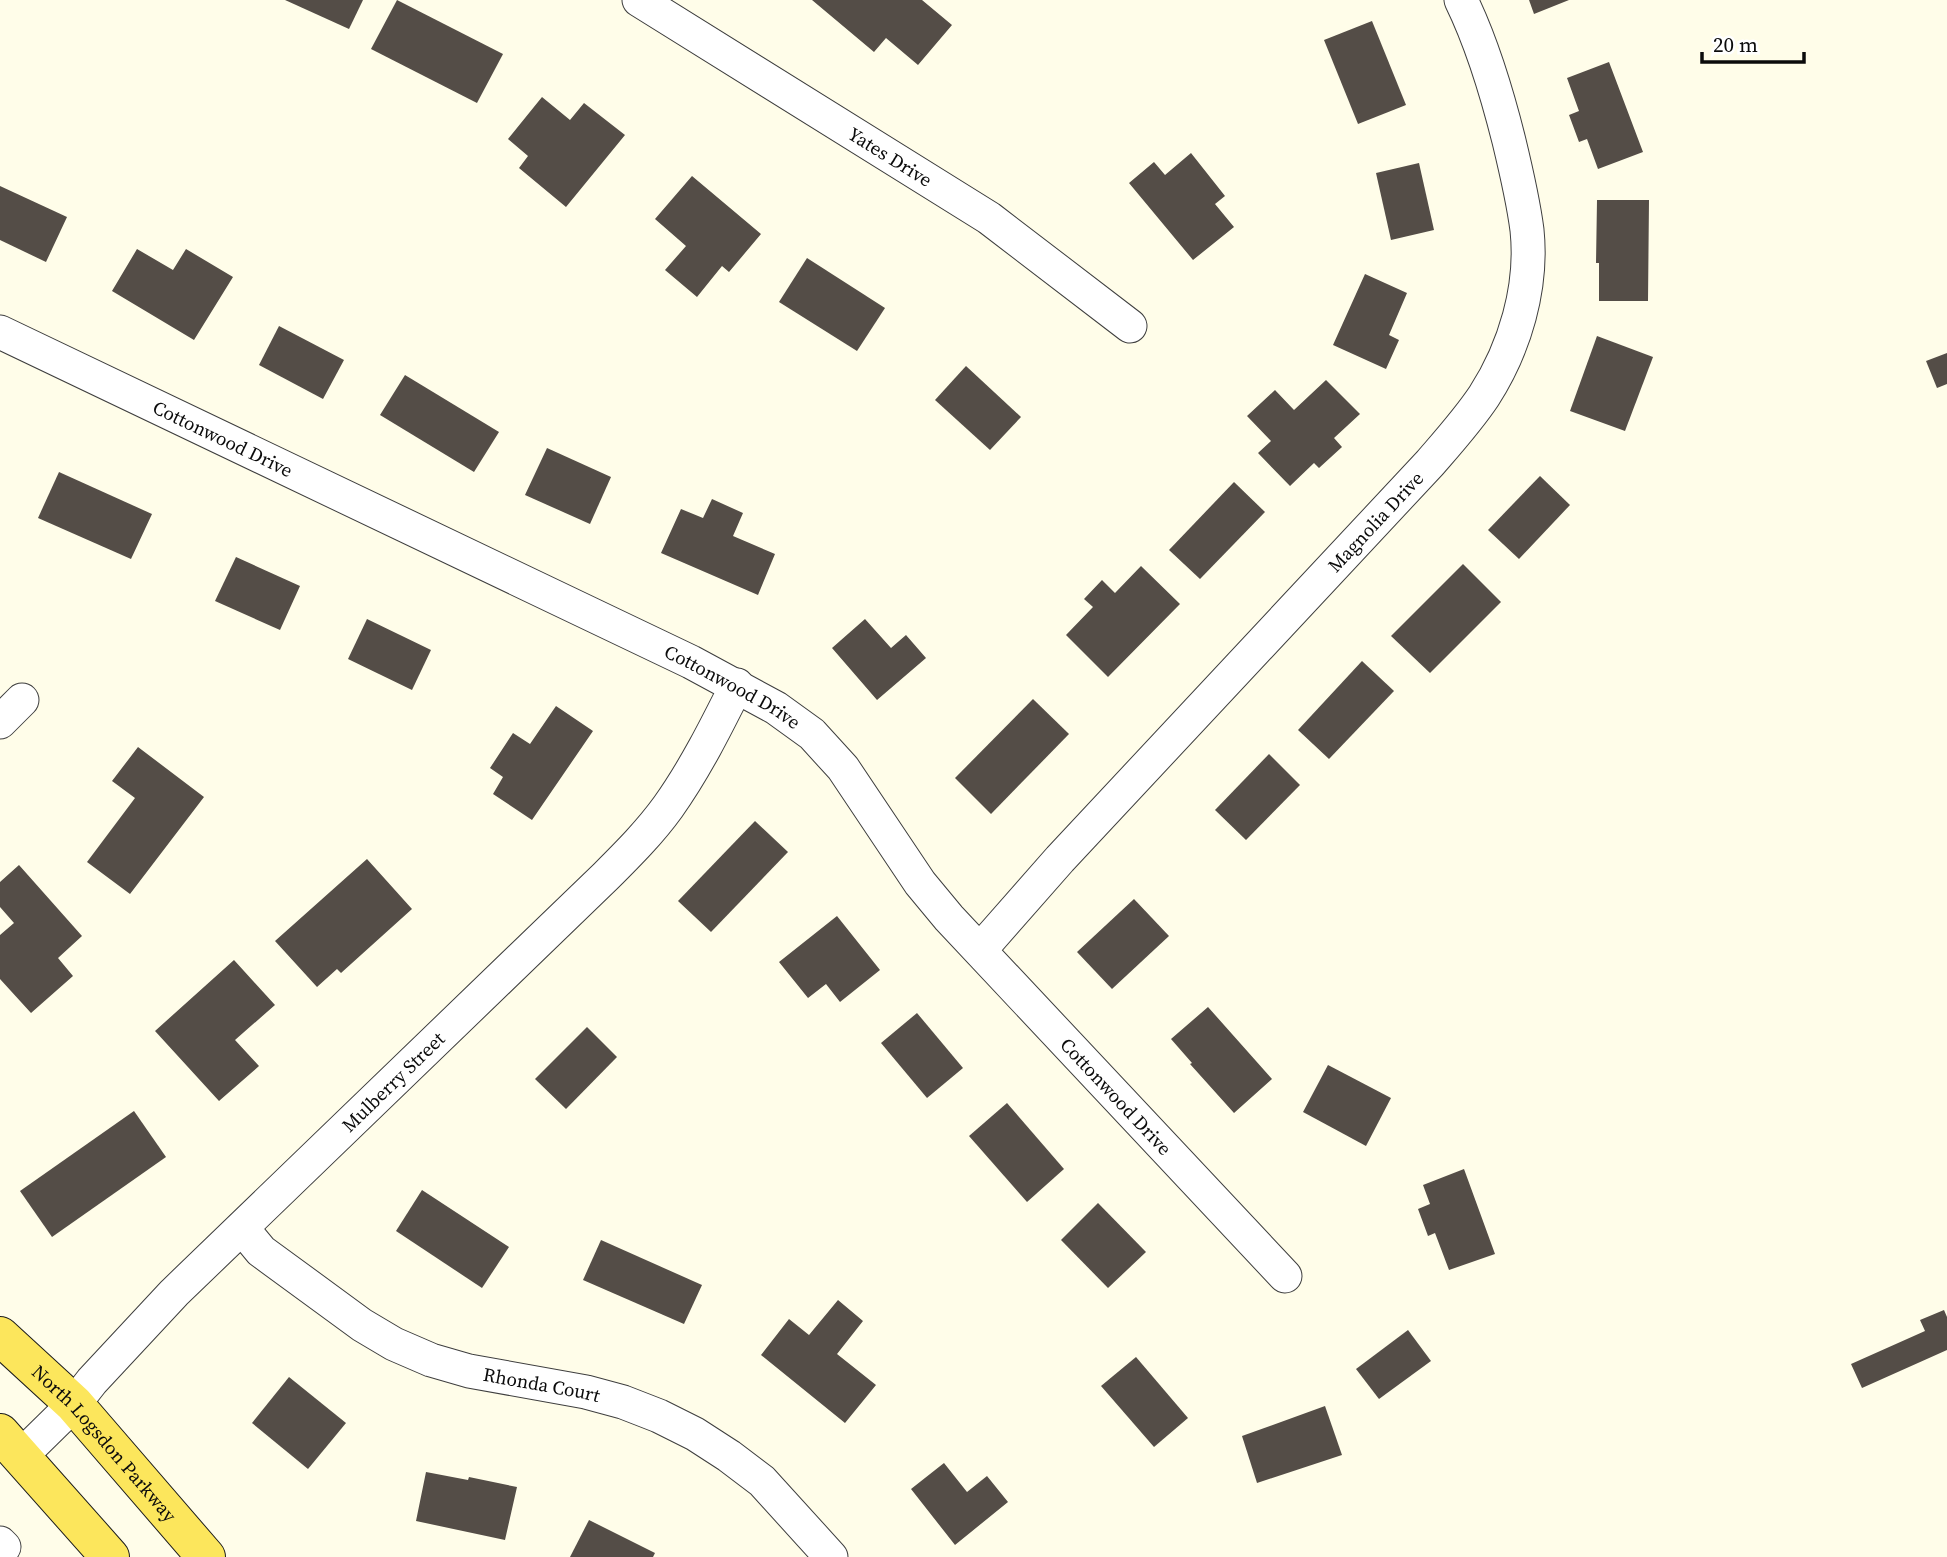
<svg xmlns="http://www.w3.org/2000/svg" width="1947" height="1557" font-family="'Source Serif 4',serif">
  <rect width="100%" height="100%" fill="#fffde9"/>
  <!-- building -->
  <g fill="#544d47">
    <path d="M285 0H363L349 29Z"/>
    <path d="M397 0 503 54 477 103 371 49Z"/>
    <path d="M812 0H922L952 25 918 65 886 38 874 52Z"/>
    <path d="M1529 0H1569L1534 14Z"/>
    <path d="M1372 21 1406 105 1358 124 1324 40Z"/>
    <path d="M1609 62 1643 152 1598 169 1587 139 1579 142 1569 115 1579 111 1567 78Z"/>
    <path d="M542 97 570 120 584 103 625 135 566 207 519 168 528 156 508 139Z"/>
    <path d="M1191 153 1225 196 1215 204 1234 227 1193 260 1129 183 1154 162 1165 175Z"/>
    <path d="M1419 163 1434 230 1391 240 1376 173Z"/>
    <path d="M692 176 761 234 729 272 722 266 697 297 665 270 686 246 655 219Z"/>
    <path d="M0 186 67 217 46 262 0 240Z"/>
    <path d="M1597 200H1649L1648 301H1599V263H1596Z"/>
    <path d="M137 249 173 270 186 249 233 277 194 340 112 291Z"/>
    <path d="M807 258 885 308 857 351 779 302Z"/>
    <path d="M1365 274 1407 293 1389 335 1399 340 1386 369 1333 345Z"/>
    <path d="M279 326 344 360 323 399 259 365Z"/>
    <path d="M1597 336 1653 357 1625 431 1570 411Z"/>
    <path d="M1947 353V384L1937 388 1926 361Z"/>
    <path d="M966 366 1021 417 990 450 935 400Z"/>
    <path d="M405 375 499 432 474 472 380 415Z"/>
    <path d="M1326 380 1360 414 1334 438 1342 447 1319 468 1314 463 1290 486 1258 453 1271 441 1247 416 1275 390 1294 410Z"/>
    <path d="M547 448 611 477 590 524 525 495Z"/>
    <path d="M59 472 152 514 131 559 38 518Z"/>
    <path d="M1540 476 1570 505 1519 559 1488 530Z"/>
    <path d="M1234 482 1265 512 1200 579 1169 550Z"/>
    <path d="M712 499 743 513 733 536 775 554 758 595 661 553 681 509 703 518Z"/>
    <path d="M236 557 300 586 280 630 215 601Z"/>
    <path d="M1463 564 1501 602 1430 673 1391 636Z"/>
    <path d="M1141 566 1180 604 1108 677 1066 635 1093 607 1084 599 1102 580 1115 593Z"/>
    <path d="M367 619 431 650 412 690 348 659Z"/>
    <path d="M865 619 891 648 906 635 926 658 877 700 832 648Z"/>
    <path d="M1362 661 1394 691 1329 759 1298 730Z"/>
    <path d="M1033 699 1069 734 991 814 955 778Z"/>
    <path d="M556 706 593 731 532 820 493 794 503 777 490 768 513 733 530 744Z"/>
    <path d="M138 747 204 797 130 894 87 862 135 798 112 781Z"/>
    <path d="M1269 754 1300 785 1246 840 1215 810Z"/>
    <path d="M755 821 788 852 711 932 678 901Z"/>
    <path d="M367 859 412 909 341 973 337 969 317 987 275 941Z"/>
    <path d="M19 865 82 936 58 958 73 976 31 1013 0 979V935L14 923 0 907V882Z"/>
    <path d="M1134 899 1169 936 1112 989 1077 952Z"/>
    <path d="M837 916 880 970 840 1002 826 984 808 998 779 962Z"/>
    <path d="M234 960 275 1005 235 1040 259 1066 219 1101 155 1031Z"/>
    <path d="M1208 1007 1272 1079 1234 1113 1190 1064 1192 1063 1171 1039Z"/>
    <path d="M917 1013 963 1068 927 1098 881 1043Z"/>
    <path d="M587 1027 617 1057 566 1109 535 1079Z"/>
    <path d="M1328 1065 1391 1098 1366 1146 1303 1112Z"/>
    <path d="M1007 1103 1064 1169 1027 1202 969 1136Z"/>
    <path d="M134 1111 166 1157 52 1237 20 1191Z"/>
    <path d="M1464 1169 1495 1254 1449 1270 1435 1233 1428 1236 1418 1209 1430 1204 1423 1185Z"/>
    <path d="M422 1190 509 1247 482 1288 396 1231Z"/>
    <path d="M1098 1203 1146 1252 1108 1288 1061 1240Z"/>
    <path d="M601 1240 702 1285 684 1324 583 1280Z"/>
    <path d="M838 1300 863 1321 837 1354 876 1385 845 1423 761 1355 789 1319 809 1335Z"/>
    <path d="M1944 1310 1947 1317V1350L1862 1388 1851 1364 1925 1331 1920 1320Z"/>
    <path d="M1408 1330 1431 1361 1379 1399 1356 1369Z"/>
    <path d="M1136 1357 1188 1418 1154 1447 1101 1386Z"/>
    <path d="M289 1377 346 1423 308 1469 252 1423Z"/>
    <path d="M1325 1406 1342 1455 1257 1483 1242 1436Z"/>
    <path d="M944 1463 967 1492 987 1476 1008 1502 955 1545 911 1489Z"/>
    <path d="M426 1472 468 1480 469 1477 517 1487 505 1540 416 1521Z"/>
    <path d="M589 1520 655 1553 653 1557H570Z"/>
  </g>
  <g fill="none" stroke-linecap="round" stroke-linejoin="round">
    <!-- minor casing -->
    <g stroke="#3e3e3e" stroke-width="35">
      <g id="minor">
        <path id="s1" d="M639 0 989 218 1130 326"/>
        <path id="s2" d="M0 332 691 662 776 708 812 734 843 768 920 883 949 918 1285 1276"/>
        <path d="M0 722 22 700"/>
        <path id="s3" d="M980 950 1060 859 1430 463C1449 441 1468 420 1484 396 1515 348 1533 287 1527 230 1523 199 1516 170 1509 141 1497 93 1483 45 1461 0"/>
        <path id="s4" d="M242 1228 261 1251 362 1325 394 1344 431 1360 469 1371 586 1392 623 1402 659 1416 695 1434 729 1456 762 1481 831 1557"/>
        <path id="s5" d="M21 1456 74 1404 92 1381 174 1293 606 876C628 854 650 832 668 807 695 769 716 727 737 685"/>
        <path d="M0 1543 4 1547 0 1552"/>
      </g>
    </g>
    <!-- major casing -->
    <g stroke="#1c1c1c" stroke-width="40">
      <g id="major">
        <path id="s6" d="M0 1336 74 1404 206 1557"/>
        <path d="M0 1433 110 1557"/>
      </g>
    </g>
    <!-- minor -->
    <use href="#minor" stroke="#fff" stroke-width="33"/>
    <!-- major -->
    <use href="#major" stroke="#fce65c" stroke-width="38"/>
  </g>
  <g text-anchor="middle" stroke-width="7" stroke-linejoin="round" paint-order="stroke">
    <!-- street labels -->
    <g font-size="19" fill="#0b0b0b" stroke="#fff">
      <text dy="7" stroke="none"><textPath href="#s1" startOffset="296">Yates Drive</textPath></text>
      <text dy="7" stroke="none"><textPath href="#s2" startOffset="247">Cottonwood Drive</textPath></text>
      <text dy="7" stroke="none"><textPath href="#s3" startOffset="583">Magnolia Drive</textPath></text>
      <text dy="7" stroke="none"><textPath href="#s2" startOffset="814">Cottonwood Drive</textPath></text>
      <text dy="7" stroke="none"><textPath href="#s5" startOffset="528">Mulberry Street</textPath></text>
      <text dy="7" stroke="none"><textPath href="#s2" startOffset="1381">Cottonwood Drive</textPath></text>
      <text dy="7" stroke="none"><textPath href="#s4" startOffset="346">Rhonda Court</textPath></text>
      <text dy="7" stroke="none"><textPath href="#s6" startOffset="150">North Logsdon Parkway</textPath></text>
    </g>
  </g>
  <!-- scale -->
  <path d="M1702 52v10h102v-10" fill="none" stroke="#0b0b0b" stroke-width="3.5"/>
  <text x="1713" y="52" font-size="21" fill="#0b0b0b" stroke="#ffffff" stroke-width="5" paint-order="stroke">20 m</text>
</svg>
